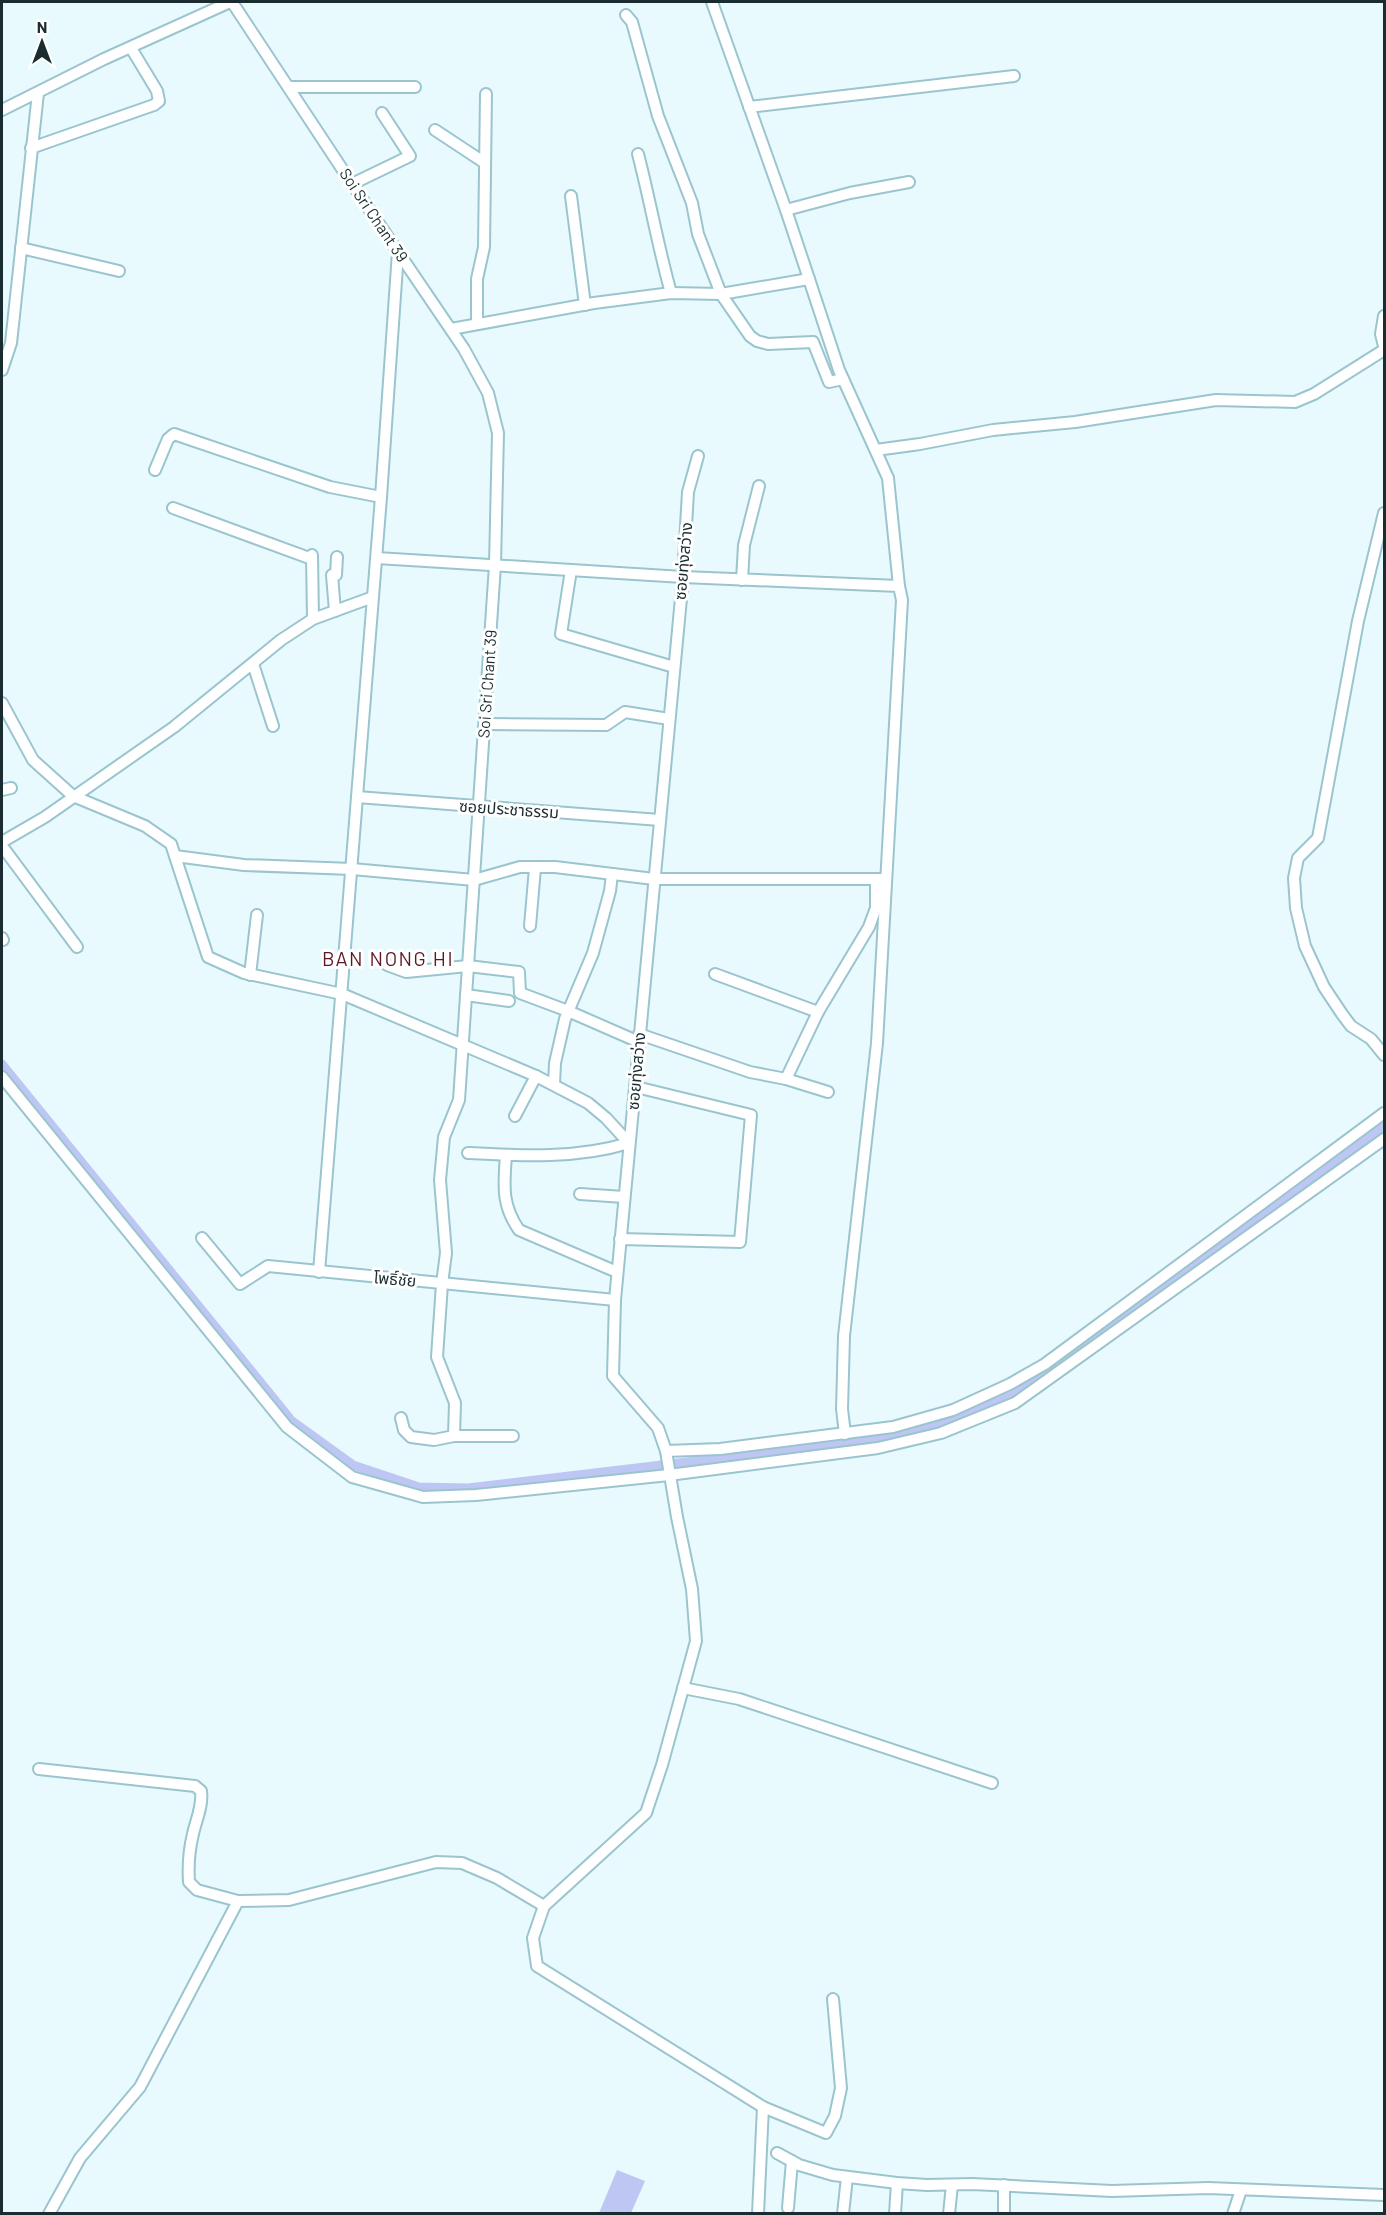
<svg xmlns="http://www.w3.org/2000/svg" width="1386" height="2215" font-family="Barlow,'Noto Sans Thai',sans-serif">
  <rect width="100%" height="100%" fill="#e9fafe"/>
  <!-- water -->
  <path fill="#bec6f4" d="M617 2170 645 2181 631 2213H599Z"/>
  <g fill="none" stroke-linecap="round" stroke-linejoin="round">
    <!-- canal -->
    <path stroke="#bec6f4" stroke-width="9" d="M2 1064 292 1421 353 1465 419 1487 468 1488 872 1440 938 1425 1011 1396 1384 1127"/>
    <!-- street casing -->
    <g stroke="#9ac5cf" stroke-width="14">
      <g id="street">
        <path d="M232 2 352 184 464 349 488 393 498 433 495 565 459 1100 444 1137 440 1180 446 1253 442 1284 437 1357 455 1403 454 1436"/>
        <path d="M712 2 786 210"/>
        <path d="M626 15 632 22 658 116 692 203 698 234 721 294 750 336 757 341 768 344 813 342 829 382 843 379"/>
        <path d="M290 87H415"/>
        <path d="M749 107 1014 76"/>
        <path d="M2 110 104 59 230 2"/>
        <path d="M435 130 485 163"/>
        <path d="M31 148 154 105 159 101 157 91 131 48"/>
        <path d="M638 154C650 200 658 247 671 293"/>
        <path d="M352 184 410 156 382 113"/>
        <path d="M571 196 585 305"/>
        <path d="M21 248 119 271"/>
        <path d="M809 279 786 210 850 193 909 182"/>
        <path d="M1384 316 1381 334 1384 346"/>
        <path d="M477 324V279L484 247 486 94"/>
        <path d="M451 329 594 303 671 293 721 294 809 279 839 370 888 478 899 586"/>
        <path d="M2 370 11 343 38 93"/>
        <path d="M876 450 920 444 993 430 1075 422 1216 400 1295 402 1314 394 1384 350"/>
        <path d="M698 456 688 492 683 577 615 1300 613 1376 658 1428 666 1451 677 1517 692 1589 696 1641 662 1765 646 1813 544 1906 533 1938 537 1966 763 2107 758 2214"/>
        <path d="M155 470 168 439 174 434 330 487 381 497"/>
        <path d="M173 508 312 559"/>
        <path d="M1384 513 1358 621 1318 838 1298 858 1294 878 1296 908 1305 946 1324 987 1342 1014 1351 1026 1371 1039 1384 1055"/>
        <path d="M312 555 313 619"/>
        <path d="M377 558 683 577 899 586 902 600 877 1043 844 1336 842 1409 845 1434"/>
        <path d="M571 570 561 634 674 667"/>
        <path d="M742 580 744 545 759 486"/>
        <path d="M335 611 332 575H336L337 557"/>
        <path d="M253 664 273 726"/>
        <path d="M2 703 33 760 73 796 145 826 171 844 208 957 244 973 342 994 536 1076 588 1103 606 1118 629 1143C576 1159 523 1156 468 1153"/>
        <path d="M485 724 606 725 625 712 669 719"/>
        <path d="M2 790 11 788"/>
        <path d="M357 797 660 820"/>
        <path d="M2 842 45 817 174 727 281 640 313 619 373 597"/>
        <path d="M2 846 77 947"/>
        <path d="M175 856 244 865 352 869 474 880 520 867H555L654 879H886"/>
        <path d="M530 926 535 868"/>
        <path d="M2 938 3 940"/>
        <path d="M387 965 406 972 468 966 519 972 520 993 568 1011 639 1042"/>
        <path d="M715 974 818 1012"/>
        <path d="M250 975 257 915"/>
        <path d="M466 995 509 1001"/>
        <path d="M639 1034 750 1072 786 1079 828 1092"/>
        <path d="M2 1077 287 1427 352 1477 423 1497 476 1495 669 1475 878 1448 941 1433 1015 1403 1384 1139"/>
        <path d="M786 1079 818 1012 869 927 876 908V879"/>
        <path d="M554 1084 555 1063 565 1019 593 953 610 891 612 874"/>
        <path d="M515 1116 536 1076"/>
        <path d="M506 1155C504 1185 501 1204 519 1230L617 1272"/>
        <path d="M580 1194 624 1197"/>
        <path d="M202 1238 240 1284 268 1266 615 1300"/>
        <path d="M620 1239 740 1242 751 1115 636 1087"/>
        <path d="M319 1272 381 497 398 252"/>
        <path d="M401 1418 404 1430 411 1437 434 1440 454 1436H513"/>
        <path d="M666 1451 720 1449 893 1427 953 1410 1010 1384 1045 1364 1384 1113"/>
        <path d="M683 1688 739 1699 992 1783"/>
        <path d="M39 1769 195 1786 201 1791C203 1806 196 1820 193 1834 189 1850 188 1866 189 1882L197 1890 238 1901"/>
        <path d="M763 2107 826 2133 835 2116 841 2088 833 1999"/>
        <path d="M777 2153 799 2165 833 2175 897 2183 927 2185 972 2184 1112 2191 1208 2188 1384 2195"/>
        <path d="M788 2208 792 2161"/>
        <path d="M49 2214 80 2158 140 2087 238 1901 289 1900 436 1862 462 1863 497 1878 544 1906"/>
        <path d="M843 2214 847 2177"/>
        <path d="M895 2214 897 2183"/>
        <path d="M949 2214 952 2185"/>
        <path d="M1004 2214V2185"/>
        <path d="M1233 2214 1241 2190"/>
      </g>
    </g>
    <!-- street -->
    <use href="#street" stroke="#fff" stroke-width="10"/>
  </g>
  <g text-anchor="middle" stroke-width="6" stroke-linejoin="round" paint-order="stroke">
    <!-- street labels -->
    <g font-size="16" fill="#1a2c2f" stroke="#fff">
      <text transform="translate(374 215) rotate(56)" y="6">Soi Sri Chant 39</text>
      <text transform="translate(683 561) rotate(-85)" y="6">ซอยทุ่งสว่าง</text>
      <text transform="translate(487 684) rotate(-86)" y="6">Soi Sri Chant 39</text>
      <text transform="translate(509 809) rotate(4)" y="6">ซอยประชาธรรม</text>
      <text transform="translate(636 1071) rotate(-85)" y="6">ซอยทุ่งสว่าง</text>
      <text transform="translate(395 1279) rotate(5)" y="6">โพธิ์ชัย</text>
    </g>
    <!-- quarter labels -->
    <g font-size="20" letter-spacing="1.5" fill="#5d1825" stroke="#fff">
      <text x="388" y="966">BAN NONG HI</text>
    </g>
  </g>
  <!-- border -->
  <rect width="1386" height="2215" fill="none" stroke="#1a2c2f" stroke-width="6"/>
  <!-- north arrow -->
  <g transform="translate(42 42)" stroke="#ffffff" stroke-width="4.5" paint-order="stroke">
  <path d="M0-4.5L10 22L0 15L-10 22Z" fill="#1a2c2f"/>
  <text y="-9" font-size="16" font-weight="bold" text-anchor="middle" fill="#1a2c2f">N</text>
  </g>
</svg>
